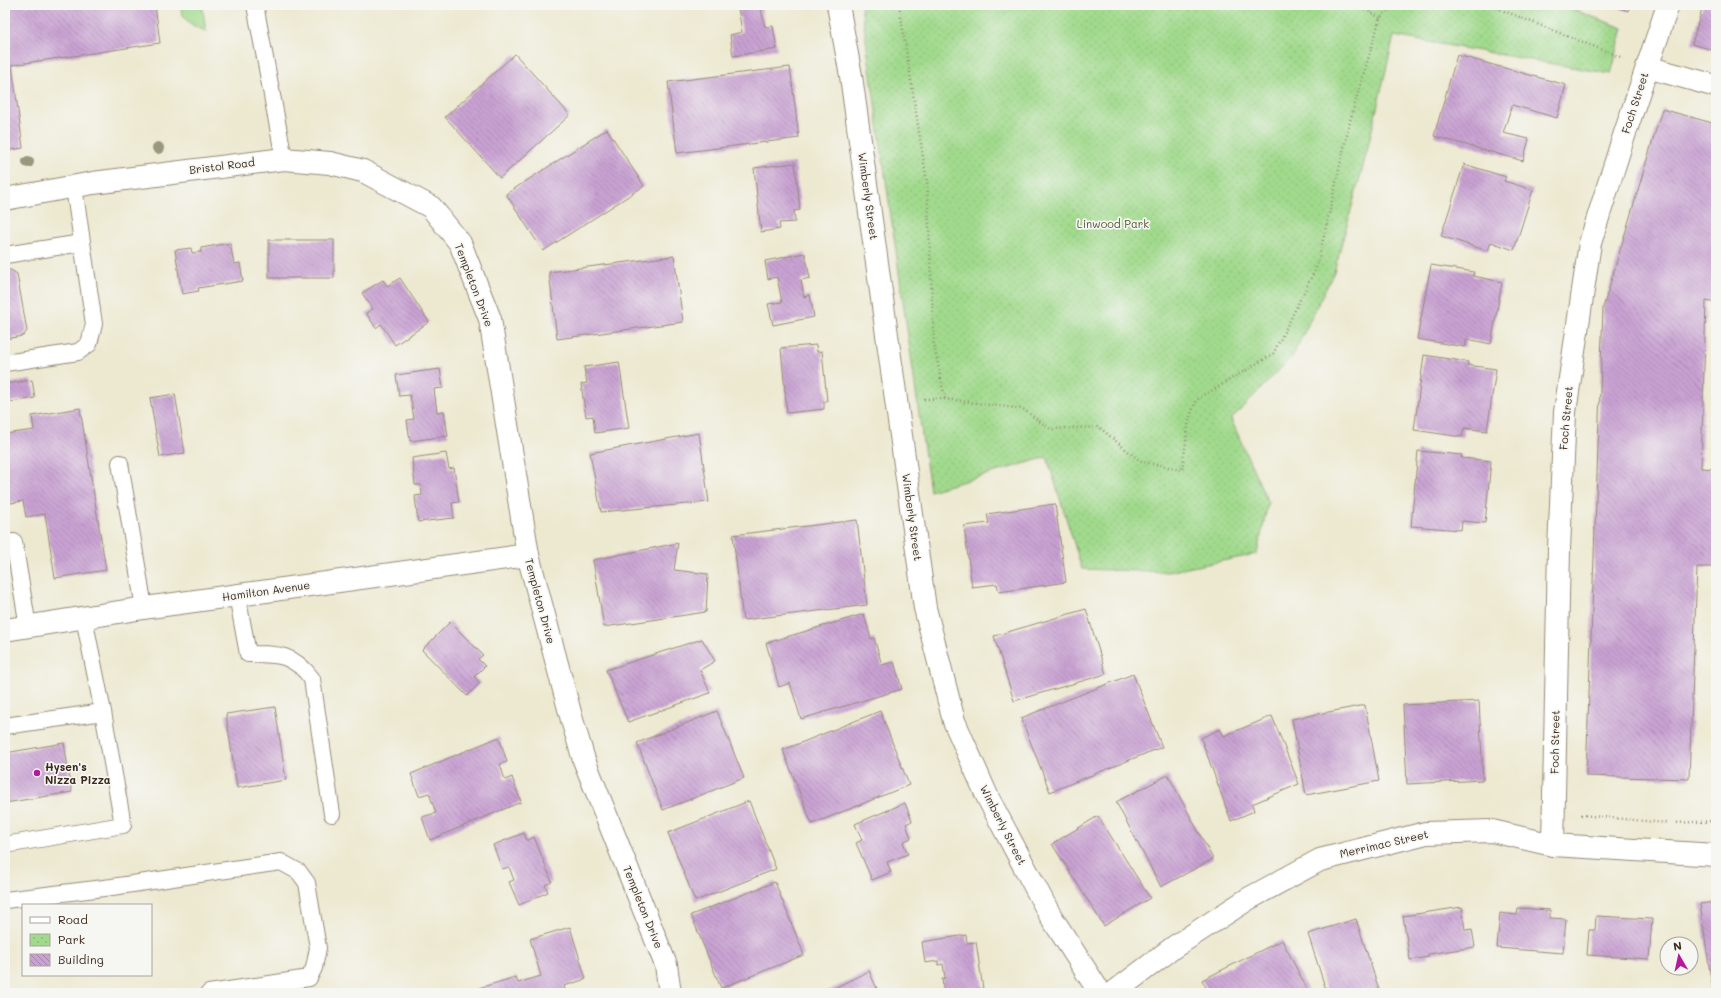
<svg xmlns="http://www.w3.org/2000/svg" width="1721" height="998" font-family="Mali,sans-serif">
  <defs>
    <pattern id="park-dots" width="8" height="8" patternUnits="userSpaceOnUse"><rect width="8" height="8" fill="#a1da8d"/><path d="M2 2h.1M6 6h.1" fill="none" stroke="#8cbb79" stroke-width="1.8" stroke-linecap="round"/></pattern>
    <pattern id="building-back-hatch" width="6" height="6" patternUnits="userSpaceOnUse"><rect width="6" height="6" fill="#c9a2d3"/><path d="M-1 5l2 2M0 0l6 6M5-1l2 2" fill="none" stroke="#a484ab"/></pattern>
  </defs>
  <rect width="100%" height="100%" fill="#f6f6f2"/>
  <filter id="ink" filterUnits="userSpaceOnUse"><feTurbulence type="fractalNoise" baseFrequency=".025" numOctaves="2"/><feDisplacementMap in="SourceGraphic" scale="8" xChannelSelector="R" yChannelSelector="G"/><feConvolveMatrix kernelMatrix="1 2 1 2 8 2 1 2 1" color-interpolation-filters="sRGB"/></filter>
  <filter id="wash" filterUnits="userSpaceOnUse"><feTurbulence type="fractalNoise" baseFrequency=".012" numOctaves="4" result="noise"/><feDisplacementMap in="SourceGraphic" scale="16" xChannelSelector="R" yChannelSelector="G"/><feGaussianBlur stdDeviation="0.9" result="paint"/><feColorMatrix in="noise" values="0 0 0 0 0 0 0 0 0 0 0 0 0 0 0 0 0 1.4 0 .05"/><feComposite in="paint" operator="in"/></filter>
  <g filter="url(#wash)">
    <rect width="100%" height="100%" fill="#ede9d1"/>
    <!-- green -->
    <path fill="#a1da8d" stroke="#6e8256" d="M202 5 206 31C192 26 183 21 180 6Z"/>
    <!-- park -->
    <path fill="url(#park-dots)" stroke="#6e8256" d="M861 5H1560L1623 28 1611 74 1394 36 1365 159 1334 272 1292 357 1231 419 1268 503 1257 554 1167 572 1082 569 1047 457 930 491Z"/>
    <g id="blocks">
      <!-- building -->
      <g fill="url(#building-back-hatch)">
        <path d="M5 5H155L160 43 12 65 23 148 5 151Z"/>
        <path d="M730 5H769L770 8 761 9 765 27 773 26 777 49 733 56 730 35 742 32 738 7 730 8Z"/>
        <path d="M1611 5H1630L1628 11Z"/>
        <path d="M1703 5H1716V51L1692 44Z"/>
        <path d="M515 54 570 115 500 178 445 117Z"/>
        <path d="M1457 55 1566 85 1557 118 1512 105 1503 133 1529 139 1523 161 1434 136Z"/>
        <path d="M790 67 799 138 677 153 668 82Z"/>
        <path d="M1662 109 1716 124V303L1706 301 1701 468 1716 469V567H1697L1689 779 1586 776 1603 308Z"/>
        <path d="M607 129 644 186 543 251 506 194Z"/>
        <path d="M795 163 800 210 794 211 795 222 779 223 780 229 761 232 754 168Z"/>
        <path d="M1464 164 1506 177 1504 181 1533 190 1514 250 1491 242 1488 251 1441 236Z"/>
        <rect x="269" y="240" width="65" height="38"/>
        <path d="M230 243 234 264 240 263 243 281 198 288 199 291 182 294 175 250 191 248 192 253 201 252V248Z"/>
        <path d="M805 253 810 278 801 280 804 297 810 295 814 317 773 325 768 304 782 302 777 277 768 279 765 261Z"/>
        <path d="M674 256 683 322 557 339 549 272Z"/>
        <path d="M1431 265 1474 272 1473 276 1502 282 1491 344 1467 339 1465 347 1417 339Z"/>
        <path d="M5 270H11L17 274 27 331 23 336 5 339Z"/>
        <path d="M400 278 429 322 395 345 381 324 376 328 366 313 373 309 362 293 383 280 387 286Z"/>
        <path d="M816 345 817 352 822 351 827 401 824 402V409L787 413 781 348Z"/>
        <path d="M1424 355 1468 362 1467 365 1496 369 1487 431 1464 428 1462 437 1414 430Z"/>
        <path d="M619 362 629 428 595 433 593 416 586 417 581 384 587 383 584 367Z"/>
        <path d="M440 369 443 388 434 389 437 412 444 411 448 436 410 441 407 420 414 419 410 395 399 396 396 375Z"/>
        <path d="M32 380 35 398 5 403V384Z"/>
        <path d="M175 394 185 453 160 457 150 398Z"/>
        <path d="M80 408 106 570 55 578 45 514 26 517 23 501 5 504V434L34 430 32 416Z"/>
        <path d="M699 433 709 502 601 512 590 453Z"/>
        <path d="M1418 451 1462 455 1461 458 1491 461 1485 523 1462 521 1461 530 1411 526Z"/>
        <path d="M446 453 449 469 454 468 459 502 452 503 454 518 418 522 415 496 422 495 421 485H415L412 458Z"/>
        <path d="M1055 504 1066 582 999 592 997 584 972 587 964 526 989 523 987 514Z"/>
        <path d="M857 520 867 605 743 620 733 535Z"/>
        <path d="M678 543 674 570 708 574 706 612 604 627 593 560Z"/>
        <path d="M1086 609 1106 674 1014 701 994 636Z"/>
        <path d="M864 614 871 639 874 638 882 665 894 662 902 689 801 719 790 683 779 687 766 643Z"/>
        <path d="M450 622 483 655 478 659 485 666 474 677 480 683 467 696 422 650Z"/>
        <path d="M702 639 715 661 700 670 710 693 628 722 606 670Z"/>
        <path d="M1133 674 1162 747 1050 792 1021 718Z"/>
        <path d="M1479 701 1483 780 1407 784 1403 705Z"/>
        <path d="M1365 705 1379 781 1306 795 1292 719Z"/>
        <path d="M275 707 286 780 237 788 226 714Z"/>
        <path d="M717 711 744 778 663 810 637 743Z"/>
        <path d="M880 711 909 785 812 824 783 750Z"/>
        <path d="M1272 716 1299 784 1252 804 1254 811 1231 821 1201 738 1220 729 1224 736Z"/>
        <path d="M499 737 507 762 500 764 505 780 512 777 521 802 430 840 422 817 436 813 429 793 419 796 411 774Z"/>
        <path d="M64 743 72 792 5 803V753Z"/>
        <path d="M1168 775 1213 859 1161 887 1116 802Z"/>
        <path d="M749 801 776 869 695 901 668 833Z"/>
        <path d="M905 803 912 821 906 824 911 838 903 842 908 854 887 862 891 872 872 880 856 843 862 840 855 824Z"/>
        <path d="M1098 816 1150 898 1104 926 1052 844Z"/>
        <path d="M524 833 527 841 534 837 552 882 545 885 548 892 519 905 509 882 514 880 509 867 502 869 493 845Z"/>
        <path d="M775 882 804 955 721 988 691 915Z"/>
        <path d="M1716 902V993H1713L1700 904Z"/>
        <path d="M1462 907 1465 930 1472 929 1475 947 1428 954V957L1410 960 1403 916Z"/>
        <path d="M1518 908 1550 910V918L1566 919 1563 953 1497 948 1500 913 1517 915Z"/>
        <path d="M1596 916 1652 919 1649 959 1587 955 1589 930H1595Z"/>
        <path d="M1356 919 1380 993H1327L1308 934Z"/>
        <path d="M570 927 586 979 564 986 566 993H480L479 988 516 977 518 983 541 976 530 939Z"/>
        <path d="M966 935 967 943 976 942 983 989H976V993H944L942 979 945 978 943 964 938 965V961L925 963 922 942Z"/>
        <path d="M1282 940 1309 993H1209L1202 980Z"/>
        <path d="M869 971 879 993H824Z"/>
      </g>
    </g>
  </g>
  <g filter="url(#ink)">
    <use href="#blocks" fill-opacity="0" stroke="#948a78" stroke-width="1"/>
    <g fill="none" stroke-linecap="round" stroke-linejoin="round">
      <!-- service casing -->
      <g stroke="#948a78" stroke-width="18">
        <g id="service">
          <path d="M255 5 284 159"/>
          <path d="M5 255 82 243"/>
          <path d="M5 363 78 352 89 344 94 324 74 187"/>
          <path d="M120 463 144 608"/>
          <path d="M5 543 14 542 28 627"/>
          <path d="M237 595 248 654C277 654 293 653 312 679L332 814"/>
          <path d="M5 726 103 712 84 618"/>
          <path d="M5 845 123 825 103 712"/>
          <path d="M5 900 112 887 281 862 299 872 307 883 318 948 314 968 309 978 209 993"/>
        </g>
      </g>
      <!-- minor casing -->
      <g stroke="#948a78" stroke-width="24">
        <g id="minor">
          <path d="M838 5 851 76 925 608 954 721 988 798 1050 915 1100 993"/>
          <path d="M1647 67 1716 86"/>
          <path d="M5 199 93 183 284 159 330 163 363 171 431 207 460 243 490 319 528 555 572 720 584 760 666 965 670 993"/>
          <path d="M5 630 144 608 528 555"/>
          <path d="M1553 845 1559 549 1565 412 1590 243 1622 142 1668 5"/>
          <path d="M1113 993 1174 947 1248 899 1320 860 1426 833 1492 831 1553 845 1716 855"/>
        </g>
      </g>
      <!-- path -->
      <g stroke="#948a78" stroke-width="2.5" stroke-dasharray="1 3" stroke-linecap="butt">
        <path d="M899 5 927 182 934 345 945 399"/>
        <path d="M1338 5 1361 7 1380 18"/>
        <path d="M1489 5 1623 58"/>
        <path d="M924 399H945L1023 409 1050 429 1099 427 1140 461 1182 470 1189 420 1196 400 1273 354 1317 266 1351 117 1380 18 1393 5"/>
        <path d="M1581 815 1666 823"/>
        <path d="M1673 823 1716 821"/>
      </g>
      <!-- service -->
      <use href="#service" stroke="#fff" stroke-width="16"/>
      <!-- minor -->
      <use href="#minor" stroke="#fff" stroke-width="22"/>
    </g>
    <!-- trees -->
    <g fill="#99987e">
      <circle cx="158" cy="148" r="6"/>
      <circle cx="28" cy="162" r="6"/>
    </g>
  </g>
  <!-- markers -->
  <circle fill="#b5179e" stroke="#f6f6f2" stroke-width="1.5" cx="37" cy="773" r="4"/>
  <g text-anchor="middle" stroke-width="3.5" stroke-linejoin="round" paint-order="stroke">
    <!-- street labels -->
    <g font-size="11" fill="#3b2a1e" stroke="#f6f6f2">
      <text transform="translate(1635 103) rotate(-72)" y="4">Foch Street</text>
      <text transform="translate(222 166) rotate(-7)" y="4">Bristol Road</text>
      <text transform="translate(868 196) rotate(82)" y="4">Wimberly Street</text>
      <text transform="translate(474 285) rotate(69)" y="4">Templeton Drive</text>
      <text transform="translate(1566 418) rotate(-85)" y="4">Foch Street</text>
      <text transform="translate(912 517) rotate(82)" y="4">Wimberly Street</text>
      <text transform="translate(266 591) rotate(-8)" y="4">Hamilton Avenue</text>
      <text transform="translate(540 601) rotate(75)" y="4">Templeton Drive</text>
      <text transform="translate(1555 742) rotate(-89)" y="4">Foch Street</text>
      <text transform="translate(1003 825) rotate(63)" y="4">Wimberly Street</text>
      <text transform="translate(1384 844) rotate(-13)" y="4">Merrimac Street</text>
      <text transform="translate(643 907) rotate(68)" y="4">Templeton Drive</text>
    </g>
    <!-- park labels -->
    <g font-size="11" fill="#54563a" stroke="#f6f6f2">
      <text x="1113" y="228">Linwood Park</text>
    </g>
    <!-- poi labels -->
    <g font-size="11" font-weight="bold" fill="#3b2a1e" stroke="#f6f6f2" text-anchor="start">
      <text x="45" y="771">Hysen's<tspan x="45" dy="13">Nizza Pizza</tspan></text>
    </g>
  </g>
  <!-- margin -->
  <rect width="1721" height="998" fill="none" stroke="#f6f6f2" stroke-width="20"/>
  <!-- legend -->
  <rect x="22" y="904" width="130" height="72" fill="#f6f6f2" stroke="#aba49d"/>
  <rect x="30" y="917" width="20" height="6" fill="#ffffff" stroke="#aba49d"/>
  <text x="58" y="924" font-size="12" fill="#3b2a1e">Road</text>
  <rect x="30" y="934" width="20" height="12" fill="url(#park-dots)" stroke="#aba49d"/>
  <text x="58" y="944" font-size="12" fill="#3b2a1e">Park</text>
  <rect x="30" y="954" width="20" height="12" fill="url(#building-back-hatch)" stroke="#aba49d"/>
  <text x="58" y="964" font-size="12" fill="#3b2a1e">Building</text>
  <!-- north arrow -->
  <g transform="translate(1679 956) rotate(351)"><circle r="19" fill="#f6f6f2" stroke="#aba49d"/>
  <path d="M0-3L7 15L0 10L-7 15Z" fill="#b5179e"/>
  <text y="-6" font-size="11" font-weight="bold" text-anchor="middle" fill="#3b2a1e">N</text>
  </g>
</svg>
